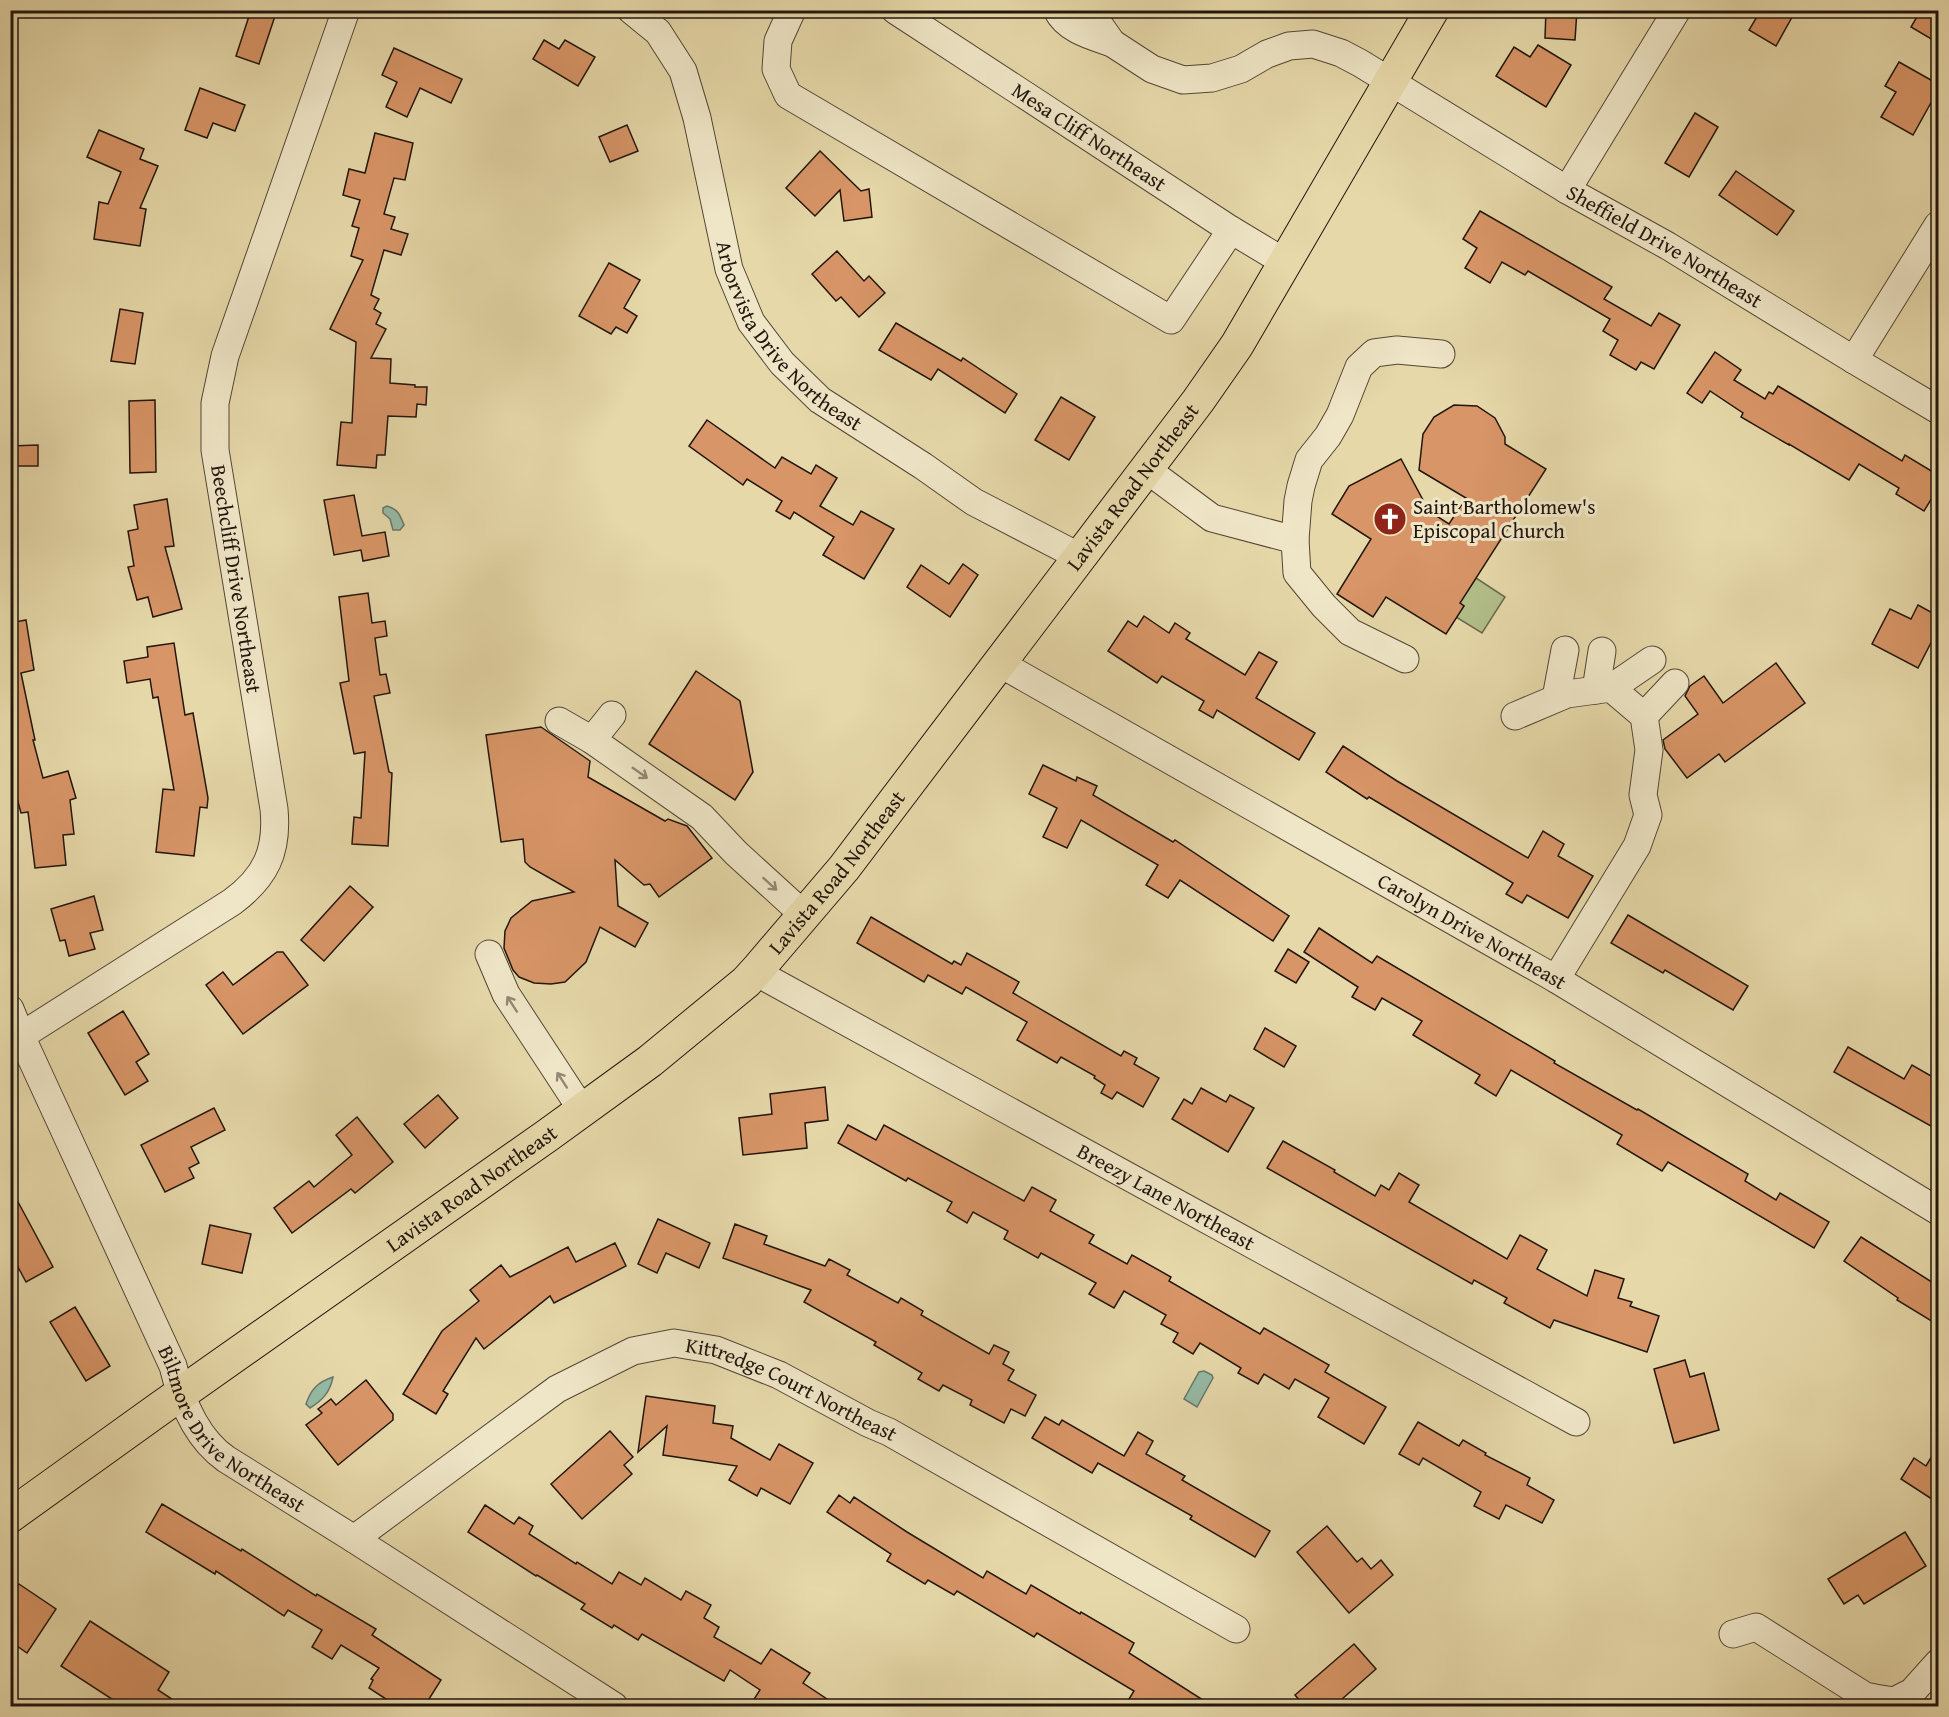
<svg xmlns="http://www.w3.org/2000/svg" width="1949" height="1717" font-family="'Gentium Book Plus',serif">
  <rect width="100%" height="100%" fill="#e6d8a9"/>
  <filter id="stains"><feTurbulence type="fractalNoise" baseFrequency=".00333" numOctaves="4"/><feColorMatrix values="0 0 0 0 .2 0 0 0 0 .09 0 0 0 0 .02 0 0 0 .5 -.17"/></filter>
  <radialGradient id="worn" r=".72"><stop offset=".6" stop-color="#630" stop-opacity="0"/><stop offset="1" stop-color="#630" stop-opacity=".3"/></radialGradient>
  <!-- green -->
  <path fill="#b2bf8a" stroke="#6a6a4c" stroke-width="1.5" d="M1476 578 1505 597 1482 633 1456 617 1464 606 1452 598 1467 592Z"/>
  <!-- water -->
  <g fill="#96baa6" stroke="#687869" stroke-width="1.5">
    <path d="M387 506C398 509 400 515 404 525L400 530H393L390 519 383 513V508Z"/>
    <path d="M1204 1371 1212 1375 1213 1378 1197 1407 1184 1399 1199 1372Z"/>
    <path d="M333 1377C330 1392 323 1400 310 1408L306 1404C311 1389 318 1382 333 1377Z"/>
  </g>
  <!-- building -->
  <g fill="#d89567" stroke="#22160e" stroke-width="1.5">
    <path d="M251 10H277L259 64 236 56Z"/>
    <path d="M1546 10H1577L1575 40 1545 38Z"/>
    <path d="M1761 10H1796L1776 46 1749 30Z"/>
    <path d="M1921 10H1938V43L1911 27Z"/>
    <path d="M544 40 559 49 565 40 595 57 578 86 533 59Z"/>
    <path d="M1538 45 1571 65 1546 107 1496 76 1514 47 1530 57Z"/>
    <path d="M394 48 462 79 451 103 420 88 407 117 386 107 397 82 382 75Z"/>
    <path d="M1899 62 1938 84V90L1913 135 1881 117 1896 92 1885 86Z"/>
    <path d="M200 88 245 105 235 131 213 123 207 138 185 130Z"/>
    <path d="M1695 113 1718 127 1689 177 1665 163Z"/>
    <path d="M627 125 638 151 610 162 599 137Z"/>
    <path d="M99 130 144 149 140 159 158 166 140 208 146 209 140 246 94 239 99 202 108 204 121 172 87 157Z"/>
    <path d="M375 133 413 143 405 180 394 178 384 214 395 217 391 229 408 234 401 255 384 250 371 295 379 299 374 309 381 313 376 324 386 329 371 358 391 359 390 383 415 385V387H427L426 405 417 404 416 417 388 416 385 455H377L376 468 337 465 341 422 352 423 356 342 330 329 363 260 351 256 359 228 352 226 360 200 343 195 349 169 365 173Z"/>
    <path d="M820 151 861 191 869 189 872 217 844 221 840 190 815 216 786 188Z"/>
    <path d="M1736 171 1794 211 1777 235 1719 195Z"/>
    <path d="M1480 211 1612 287 1604 299 1651 326 1659 313 1680 325 1654 369 1641 362 1636 370 1610 355 1618 340 1603 331 1610 319 1528 271 1525 275 1502 262 1490 283 1465 268 1477 248 1463 239Z"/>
    <path d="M837 251 864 281 869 276 885 293 859 317 841 297 836 301 812 274Z"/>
    <path d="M609 263 640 280 624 308 637 316 627 333 616 327 611 334 579 316Z"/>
    <path d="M120 309 143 313 135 364 111 361Z"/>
    <path d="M896 323 961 361 963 358 1017 394 1005 413 938 369 931 380 879 350Z"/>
    <path d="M1715 352 1741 370 1734 380 1765 399 1769 392 1773 394 1778 386 1902 461 1905 455 1938 475V488L1924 511 1896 494 1899 488 1859 464 1849 480 1789 444V445L1741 417 1743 413 1710 391 1702 403 1687 393Z"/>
    <path d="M1061 397 1095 417 1069 460 1035 440Z"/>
    <path d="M155 400 156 472 130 473 129 401Z"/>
    <path d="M1454 405 1477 406 1495 418 1505 437V444L1546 469 1460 603 1464 606 1446 634 1386 597 1373 617 1337 594 1371 539 1332 514 1349 486 1401 459 1423 500 1424 508 1449 524 1466 498 1419 470 1423 434 1434 417Z"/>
    <path d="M707 420 775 468 782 457 811 474 816 465 837 478 820 506 853 525 861 511 894 529 864 579 823 555 834 537 794 512 790 519 776 511 782 501 747 479 743 485 689 446Z"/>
    <path d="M38 445V466H10V446Z"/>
    <path d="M354 495 362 536 385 532 389 556 363 561 361 550 334 555 324 500Z"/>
    <path d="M167 499 174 546 165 547 182 609 153 617 148 597 137 600 128 567 134 566 128 531 138 529 134 505Z"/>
    <path d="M963 564 978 575 950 617 907 587 921 565 949 584Z"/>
    <path d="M368 593 372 623 385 621 387 636 375 638 380 675 386 674 390 693 374 696 389 772 392 773 388 846 352 844 354 817 361 818 365 752 354 754 340 683 349 681 339 597Z"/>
    <path d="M1918 605 1938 616V629L1918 668 1872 644 1890 609 1911 619Z"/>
    <path d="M1144 616 1169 633 1175 623 1190 633 1186 639 1245 675 1259 652 1277 662 1256 698 1315 733 1299 760 1217 710 1213 718 1199 710 1204 701 1162 676 1157 683 1108 651 1128 621 1137 627Z"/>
    <path d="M26 620 34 670 21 673 35 740H33L43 778 68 771 76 798 70 800 74 834 63 835 66 865 35 868 28 812 21 813 10 773V623Z"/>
    <path d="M174 643 185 715 193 713 208 798 207 808 200 807 194 856 156 852 163 789 174 790 158 697 153 698 150 679 127 683 124 661 148 657 147 647Z"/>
    <path d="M1776 663 1805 703 1725 762 1719 754 1687 778 1665 749 1663 740 1698 714 1685 696 1690 686 1704 676 1723 703Z"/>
    <path d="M696 671 740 701 753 772 735 800 649 744Z"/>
    <path d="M541 727 590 761 588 777 665 821 668 819 687 826 712 858 659 897 650 884 644 885 615 860 618 906 648 923 635 947 600 927 586 962 565 982 551 984 534 983 519 977 513 970 504 948 505 931 511 918 532 901 574 892 530 867 525 862 523 839 501 842 486 735Z"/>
    <path d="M1343 746 1397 781 1528 858 1543 831 1564 844 1558 856 1593 876 1568 918 1527 895 1522 903 1506 894 1513 883 1369 797 1367 799 1326 772Z"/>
    <path d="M1043 765 1076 781 1077 777 1097 786 1093 795 1173 842 1175 840 1289 916 1273 941 1180 880 1168 898 1146 885 1158 865 1081 820 1067 848 1043 837 1057 808 1029 794Z"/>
    <path d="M350 886 373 907 324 961 301 940Z"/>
    <path d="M94 896 103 930 90 933 95 949 69 956 65 940 60 941 51 909Z"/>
    <path d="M1628 915 1748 986 1733 1010 1665 970 1663 973 1611 943Z"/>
    <path d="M871 917 952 964 954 961 961 965 967 953 1019 982 1013 993 1121 1056 1124 1051 1137 1058 1134 1064 1159 1078 1143 1107 1117 1092 1112 1099 1101 1093 1105 1085 1094 1078 1095 1076 1061 1057 1057 1063 1017 1040 1027 1022 966 987 962 994 928 975 924 982 857 943Z"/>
    <path d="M1319 928 1372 963 1377 956 1555 1061 1554 1063 1637 1110 1638 1109 1748 1174 1745 1181 1776 1200 1780 1193 1829 1222 1814 1248 1668 1162 1662 1171 1617 1144 1622 1135 1511 1070 1496 1096 1475 1083 1480 1075 1413 1035 1422 1021 1382 998 1375 1010 1352 997 1358 987 1304 952Z"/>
    <path d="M1288 949 1309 962 1296 983 1275 971Z"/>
    <path d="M277 952H283L308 985 243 1034 206 985 223 972 233 985Z"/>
    <path d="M123 1011 149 1054 136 1062 148 1081 125 1095 88 1033Z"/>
    <path d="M1265 1028 1296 1046 1284 1067 1254 1049Z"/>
    <path d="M1848 1047 1904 1079 1912 1065 1938 1080V1130L1834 1072Z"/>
    <path d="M825 1087 828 1120 805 1123 807 1148 743 1155 739 1118 772 1114 770 1094Z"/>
    <path d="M1201 1088 1226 1102 1230 1095 1254 1108 1228 1152 1172 1119 1184 1099 1192 1104Z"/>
    <path d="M438 1095 458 1118 425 1148 404 1124Z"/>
    <path d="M214 1108 225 1130 191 1147 199 1163 189 1168 194 1178 165 1192 141 1145Z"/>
    <path d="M357 1117 393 1162 355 1193 351 1189 292 1233 274 1208 309 1181 314 1187 352 1155 336 1135Z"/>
    <path d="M848 1125 876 1140 884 1125 1024 1201 1032 1187 1056 1200 1050 1211 1094 1235 1089 1243 1127 1264 1132 1255 1171 1277 1169 1281 1260 1334 1264 1328 1329 1365 1325 1372 1386 1407 1364 1444 1318 1417 1329 1398 1295 1379 1289 1389 1264 1374 1258 1384 1238 1373 1241 1368 1200 1343 1193 1354 1173 1342 1178 1333 1161 1324 1166 1315 1124 1291 1114 1308 1089 1294 1096 1283 1041 1253 1038 1258 1004 1239 1008 1231 973 1212 967 1223 947 1211 952 1202 908 1178 906 1181 838 1143Z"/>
    <path d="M1283 1141 1335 1170 1334 1172 1375 1196 1381 1185 1389 1190 1399 1173 1419 1185 1409 1202 1507 1259 1520 1235 1547 1250 1537 1269 1587 1296 1595 1270 1624 1279 1618 1298 1632 1302 1630 1306 1659 1316 1647 1352 1554 1320 1550 1328 1504 1303 1507 1298 1474 1280 1472 1284 1267 1168Z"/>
    <path d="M10 1187 53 1267 26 1282 10 1252Z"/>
    <path d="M658 1219 710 1243 699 1268 666 1253 657 1273 638 1264Z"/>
    <path d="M735 1224 767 1236 764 1244 825 1266 829 1259 850 1270 847 1275 898 1303 901 1298 923 1311 921 1315 989 1354 994 1345 1009 1352 1003 1364 1014 1370 1008 1380 1036 1395 1025 1416 1011 1409 1004 1423 970 1405 972 1400 943 1385 939 1391 918 1379 922 1373 874 1345 876 1342 804 1302 811 1290 723 1258Z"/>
    <path d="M210 1225 251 1234 242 1273 202 1264Z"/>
    <path d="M1861 1237 1938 1286V1325L1897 1300 1898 1298 1844 1261Z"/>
    <path d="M615 1243 626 1266 554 1303 550 1296 484 1349 476 1338 443 1391 448 1394 436 1414 403 1394 442 1331 479 1301 470 1290 501 1265 510 1277 568 1247 576 1262Z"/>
    <path d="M75 1307 110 1366 86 1381 50 1322Z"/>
    <path d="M1685 1360 1690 1377 1704 1373 1719 1430 1674 1443 1654 1369Z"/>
    <path d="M366 1380 393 1414V1420L338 1465 306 1425 322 1413 318 1409 331 1399 336 1405Z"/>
    <path d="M646 1396 715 1406 713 1423 733 1426 731 1438 770 1460 779 1444 813 1463 790 1504 761 1488 757 1496 729 1480 737 1466 663 1455 667 1426 638 1452Z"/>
    <path d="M1045 1417 1059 1425 1062 1420 1124 1456 1138 1432 1153 1441 1146 1454 1185 1476 1182 1480 1270 1531 1255 1557 1190 1519 1192 1516 1098 1463 1092 1473 1032 1438Z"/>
    <path d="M1418 1422 1459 1446 1463 1440 1486 1453 1485 1455 1530 1478 1527 1485 1554 1500 1542 1523 1506 1505 1499 1519 1474 1506 1481 1492 1423 1458 1419 1465 1399 1454Z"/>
    <path d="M610 1431 633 1457 624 1465 632 1474 582 1519 551 1484Z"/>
    <path d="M1938 1446V1503L1901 1479 1914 1458 1926 1466Z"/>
    <path d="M839 1495 850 1503 854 1497 907 1532 983 1578 987 1571 1026 1594 1031 1585 1080 1614 1081 1612 1134 1643 1129 1653 1214 1707H1142L1129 1699 1134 1691 1037 1633 1034 1637 957 1591 954 1595 928 1580 925 1584 887 1561 891 1554 827 1512Z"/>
    <path d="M162 1504 241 1551 242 1549 316 1596 317 1594 376 1629 372 1635 441 1680 424 1707H398L369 1688 373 1680 371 1679 379 1668 341 1645 332 1659 312 1647 322 1630 288 1610 284 1616 216 1571 215 1574 146 1532Z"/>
    <path d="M485 1505 514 1524 519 1517 533 1526 529 1534 576 1564 577 1562 612 1584 619 1572 641 1585 645 1578 681 1600 686 1591 711 1605 704 1618 719 1627 714 1637 761 1664 771 1649 810 1673 803 1683 839 1707H749L760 1690 730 1670 724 1681 642 1634 638 1640 614 1625 612 1628 581 1609 585 1604 537 1575 536 1576 468 1532Z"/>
    <path d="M1327 1526 1357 1562 1362 1558 1371 1569 1381 1560 1393 1575 1349 1613 1297 1552Z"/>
    <path d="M1905 1532 1926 1566 1864 1604 1858 1595 1844 1604 1828 1579Z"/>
    <path d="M19 1584 56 1609 27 1653 10 1641V1596Z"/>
    <path d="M90 1621 169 1672 158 1690 184 1707H124L61 1666Z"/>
    <path d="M1354 1644 1376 1669 1333 1707H1305L1295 1695Z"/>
  </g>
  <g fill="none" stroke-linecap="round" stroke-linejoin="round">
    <!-- minor casing -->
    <g stroke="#534635" stroke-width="29">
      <g id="minor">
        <path id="s1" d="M631 10 658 32 683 71 697 118 729 269 751 322 782 363 820 400 923 466 974 502 1080 557"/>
        <path d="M792 10 778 41 776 69 788 95 1171 320 1231 230"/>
        <path id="s2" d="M895 10 1228 228 1286 263"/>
        <path d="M1057 10C1067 30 1092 36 1112 43"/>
        <path id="s3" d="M1089 10 1112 43 1152 69 1183 80 1212 78 1241 69 1267 54 1289 46 1313 44 1341 53 1360 63 1567 190 1668 246 1854 360 1938 410"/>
        <path d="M1567 190 1677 10"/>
        <path d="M1854 360 1938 225"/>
        <path d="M1146 469 1212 518 1295 540 1297 573 1324 606 1350 632 1405 659"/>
        <path d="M1295 540 1298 501 1301 486 1309 460 1328 436 1340 415 1359 367 1374 353 1397 350 1441 354"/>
        <path id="s4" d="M999 663 1556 979 1938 1211"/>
        <path d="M1611 688 1652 660"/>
        <path d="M1596 690 1602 651"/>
        <path d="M1556 698 1565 650"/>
        <path d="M1515 716 1567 694 1611 688 1644 716 1649 750 1643 795 1648 815 1637 846 1556 979"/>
        <path d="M1644 716 1675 683"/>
        <path d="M559 721 592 740 702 817 736 853 804 915"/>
        <path d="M592 740 612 715"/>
        <path d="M489 954 506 994 582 1110"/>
        <path id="s5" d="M757 970 770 980 1576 1422"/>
        <path id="s6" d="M10 1009 21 1036 173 1366C181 1400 196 1438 226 1459L354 1539 614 1706"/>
        <path d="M21 1036 232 902C266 877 278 851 274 809L215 450V403L225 356 346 10"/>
        <path id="s7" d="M354 1539 557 1389 633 1351 674 1343 716 1350 779 1375 868 1423 889 1432 1236 1629"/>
        <path d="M1733 1634 1756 1627 1865 1696 1875 1698 1894 1701 1912 1692 1938 1663"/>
      </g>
    </g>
    <!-- major casing -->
    <g stroke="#22160e" stroke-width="35">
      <g id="major">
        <path id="s8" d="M10 1516 159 1409 548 1135 650 1061 746 982 757 970 844 868 1198 401 1237 345 1432 10"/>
      </g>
    </g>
    <!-- minor -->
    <use href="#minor" stroke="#efe6c7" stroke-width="27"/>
    <!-- major -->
    <use href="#major" stroke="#e6d8a9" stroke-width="33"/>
  </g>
  <!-- one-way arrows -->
  <defs><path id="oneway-shaft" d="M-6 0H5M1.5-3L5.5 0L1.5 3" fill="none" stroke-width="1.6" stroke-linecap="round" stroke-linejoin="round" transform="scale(1.5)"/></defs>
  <g stroke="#938874">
    <use href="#oneway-shaft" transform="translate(640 773) rotate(35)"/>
    <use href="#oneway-shaft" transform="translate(770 884) rotate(42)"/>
    <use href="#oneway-shaft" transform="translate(512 1004) rotate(-123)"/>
    <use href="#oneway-shaft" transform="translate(562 1080) rotate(-123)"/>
  </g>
  <!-- icons -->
  <defs>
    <g id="church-disc" transform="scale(1.725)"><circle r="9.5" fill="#8f2418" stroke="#efe6c7"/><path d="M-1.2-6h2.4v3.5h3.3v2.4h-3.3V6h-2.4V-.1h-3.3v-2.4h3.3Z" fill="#fff"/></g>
  </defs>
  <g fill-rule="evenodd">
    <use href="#church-disc" x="1390" y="519"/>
  </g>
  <g text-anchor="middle" stroke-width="6" stroke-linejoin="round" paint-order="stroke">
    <!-- street labels -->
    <g font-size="21" fill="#22160e" stroke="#efe6c7">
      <text dy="7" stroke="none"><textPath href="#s2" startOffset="232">Mesa Cliff Northeast</textPath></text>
      <text dy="7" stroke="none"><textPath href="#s3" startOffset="664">Sheffield Drive Northeast</textPath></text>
      <text dy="7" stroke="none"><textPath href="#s1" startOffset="375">Arborvista Drive Northeast</textPath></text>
      <text dy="7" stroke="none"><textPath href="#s8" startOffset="1538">Lavista Road Northeast</textPath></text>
      <text transform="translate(236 579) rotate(81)" y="7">Beechcliff Drive Northeast</text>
      <text dy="7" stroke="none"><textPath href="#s8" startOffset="1052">Lavista Road Northeast</textPath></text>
      <text dy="7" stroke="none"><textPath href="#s4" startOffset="544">Carolyn Drive Northeast</textPath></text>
      <text dy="7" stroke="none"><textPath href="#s8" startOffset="566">Lavista Road Northeast</textPath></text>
      <text dy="7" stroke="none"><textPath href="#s5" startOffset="468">Breezy Lane Northeast</textPath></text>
      <text dy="7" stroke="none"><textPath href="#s7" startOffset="506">Kittredge Court Northeast</textPath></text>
      <text dy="7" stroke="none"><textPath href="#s6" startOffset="482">Biltmore Drive Northeast</textPath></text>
    </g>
    <!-- poi labels -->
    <g font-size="21" fill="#22160e" stroke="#efe6c7" text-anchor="start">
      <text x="1413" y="514">Saint Bartholomew's<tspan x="1413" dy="24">Episcopal Church</tspan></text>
    </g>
  </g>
  <!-- margin -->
  <rect width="1949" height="1717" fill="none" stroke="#e6d8a9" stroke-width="36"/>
  <rect x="12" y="12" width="1925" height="1693" fill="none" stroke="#22160e" stroke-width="3"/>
  <rect x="18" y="18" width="1913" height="1681" fill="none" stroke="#22160e" stroke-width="1.5"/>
  <rect width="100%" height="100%" filter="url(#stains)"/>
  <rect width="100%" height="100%" fill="url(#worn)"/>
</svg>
